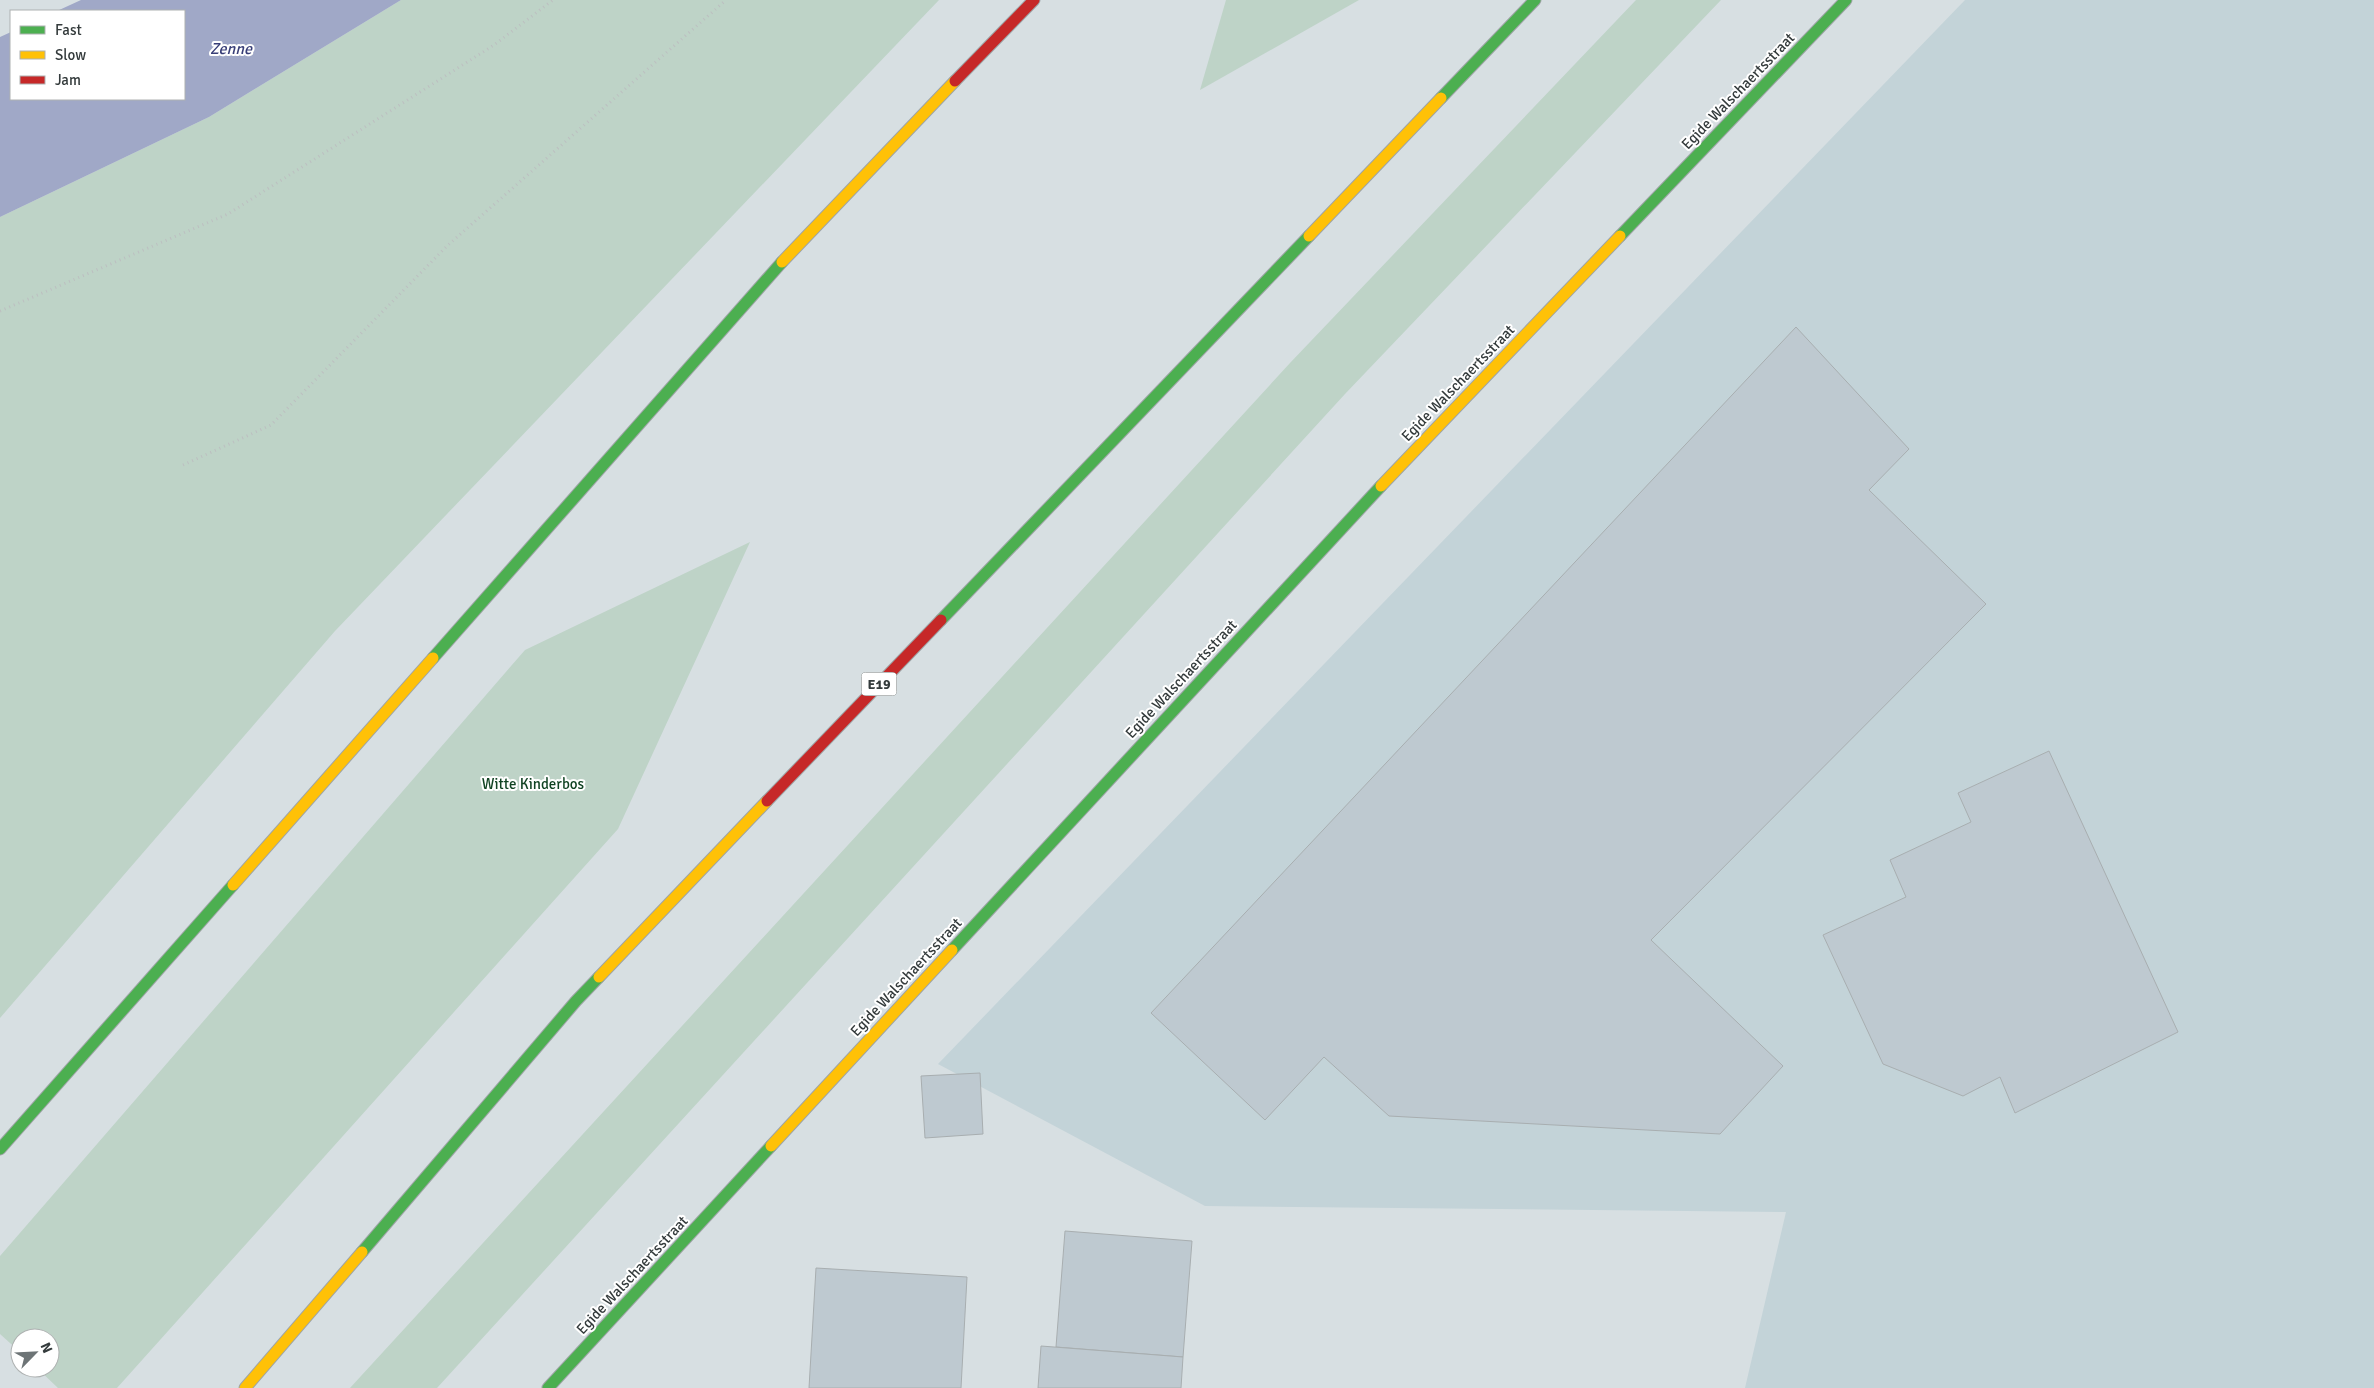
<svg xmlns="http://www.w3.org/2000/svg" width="2374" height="1388" font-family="Signika,sans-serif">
  <rect width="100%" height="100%" fill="#d7dfe2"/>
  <!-- built -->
  <path fill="#c3d3d8" d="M1965 0H2374V1388H1745L1786 1212 1205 1206 938 1064Z"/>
  <!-- green -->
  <g fill="#bed3c7">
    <path d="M401 0H939L335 631 0 1018V217L209 117Z"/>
    <path d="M1226 0H1359L1200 90Z"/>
    <path d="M1636 0H1721L1345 394 437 1388H350L1290 363Z"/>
    <path d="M750 542 618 829 117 1388H58L37 1368H50V1338H20V1352L0 1334V1256L525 650Z"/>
  </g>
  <!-- water -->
  <path fill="#a0a8c7" d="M81 0H401L209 117 0 217V37L11 32V99H184V11H57Z"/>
  <!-- building -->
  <g fill="#bec9d0" stroke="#a8aeb0">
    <path d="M1796 327 1909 449 1869 490 1986 604 1651 940 1783 1066 1720 1134 1389 1116 1324 1057 1265 1120 1151 1013Z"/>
    <path d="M2049 751 2178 1032 2015 1113 2000 1077 1963 1096 1883 1064 1823 935 1906 897 1890 860 1971 822 1958 793Z"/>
    <path d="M980 1073 983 1134 925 1138 921 1076Z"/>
    <path d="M1065 1231 1192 1241 1183 1357 1056 1347Z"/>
    <path d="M816 1268 967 1277 961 1388H809Z"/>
    <path d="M1041 1346 1183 1357 1181 1388H1038Z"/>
  </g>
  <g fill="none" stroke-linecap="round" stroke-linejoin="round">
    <!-- fast casing -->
    <g stroke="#9ea4a6" stroke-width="13">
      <g id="fast">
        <path d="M1441 98 1535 0"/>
        <path d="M1620 236 1846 0"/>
        <path d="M941 620 1309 236"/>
        <path d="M433 658 782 262"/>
        <path d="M952 950 1381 486"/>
        <path d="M0 1149 233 885"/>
        <path d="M362 1252 576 1001 599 977"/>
        <path d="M548 1388 771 1146"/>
      </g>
    </g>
    <!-- slow casing -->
    <g stroke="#9ea4a6" stroke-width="13">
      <g id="slow">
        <path d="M1309 236 1441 98"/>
        <path d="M782 262 955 81"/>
        <path d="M1381 486 1620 236"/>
        <path d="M233 885 433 658"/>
        <path d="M599 977 767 801"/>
        <path d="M771 1146 952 950"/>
        <path d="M245 1388 362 1252"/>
      </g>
    </g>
    <!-- jam casing -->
    <g stroke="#9ea4a6" stroke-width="13">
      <g id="jam">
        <path d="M955 81 1034 0"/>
        <path d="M767 801 941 620"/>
      </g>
    </g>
    <!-- path -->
    <g stroke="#bcbfc0" stroke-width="3" stroke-dasharray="1 4" stroke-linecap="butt">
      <path d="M0 311 228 214 494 45 553 0"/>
      <path d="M183 465 271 425 447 246 726 0"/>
    </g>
    <!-- fast -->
    <use href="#fast" stroke="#4caf50" stroke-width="11"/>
    <!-- slow -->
    <use href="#slow" stroke="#ffc107" stroke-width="11"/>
    <!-- jam -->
    <use href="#jam" stroke="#c62828" stroke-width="11"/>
  </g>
  <g text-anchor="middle" stroke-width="4" stroke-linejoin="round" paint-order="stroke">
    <!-- shield labels -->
    <rect fill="#fff" stroke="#717676" stroke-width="1" x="861.5" y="672.5" width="35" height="23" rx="4"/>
    <g font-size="14" font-weight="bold" fill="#343b3c">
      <text x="879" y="689">E19</text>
    </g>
    <!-- street labels -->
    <g font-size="15" fill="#343b3c" stroke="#fff">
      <text transform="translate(1738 91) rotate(-46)" y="5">Egide Walschaertsstraat</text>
      <text transform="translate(1458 383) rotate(-46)" y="5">Egide Walschaertsstraat</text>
      <text transform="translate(1181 679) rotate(-47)" y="5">Egide Walschaertsstraat</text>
      <text transform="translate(906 977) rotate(-47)" y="5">Egide Walschaertsstraat</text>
      <text transform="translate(632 1275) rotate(-47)" y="5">Egide Walschaertsstraat</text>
    </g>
    <!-- park labels -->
    <g font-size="15" fill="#114323" stroke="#fff">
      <text x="533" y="789">Witte Kinderbos</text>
    </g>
    <!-- water labels -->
    <g font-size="16" font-style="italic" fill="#383e77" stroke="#fff">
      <text x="231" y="54">Zenne</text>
    </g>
  </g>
  <!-- legend -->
  <rect x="10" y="10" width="175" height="90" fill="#ffffff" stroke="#aeb1b1"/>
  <rect x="20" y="26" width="25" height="8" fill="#4caf50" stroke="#aeb1b1"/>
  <text x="55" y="35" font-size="15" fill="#343b3c">Fast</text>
  <rect x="20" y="51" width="25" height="8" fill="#ffc107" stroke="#aeb1b1"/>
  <text x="55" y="60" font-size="15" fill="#343b3c">Slow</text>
  <rect x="20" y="76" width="25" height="8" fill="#c62828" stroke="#aeb1b1"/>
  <text x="55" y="85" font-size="15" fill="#343b3c">Jam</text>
  <!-- north arrow -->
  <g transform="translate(35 1353) rotate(66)"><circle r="24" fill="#ffffff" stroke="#aeb1b1"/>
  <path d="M0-4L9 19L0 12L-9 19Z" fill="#6d7476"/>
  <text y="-8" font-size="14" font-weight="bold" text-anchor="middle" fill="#343b3c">N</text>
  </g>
</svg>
